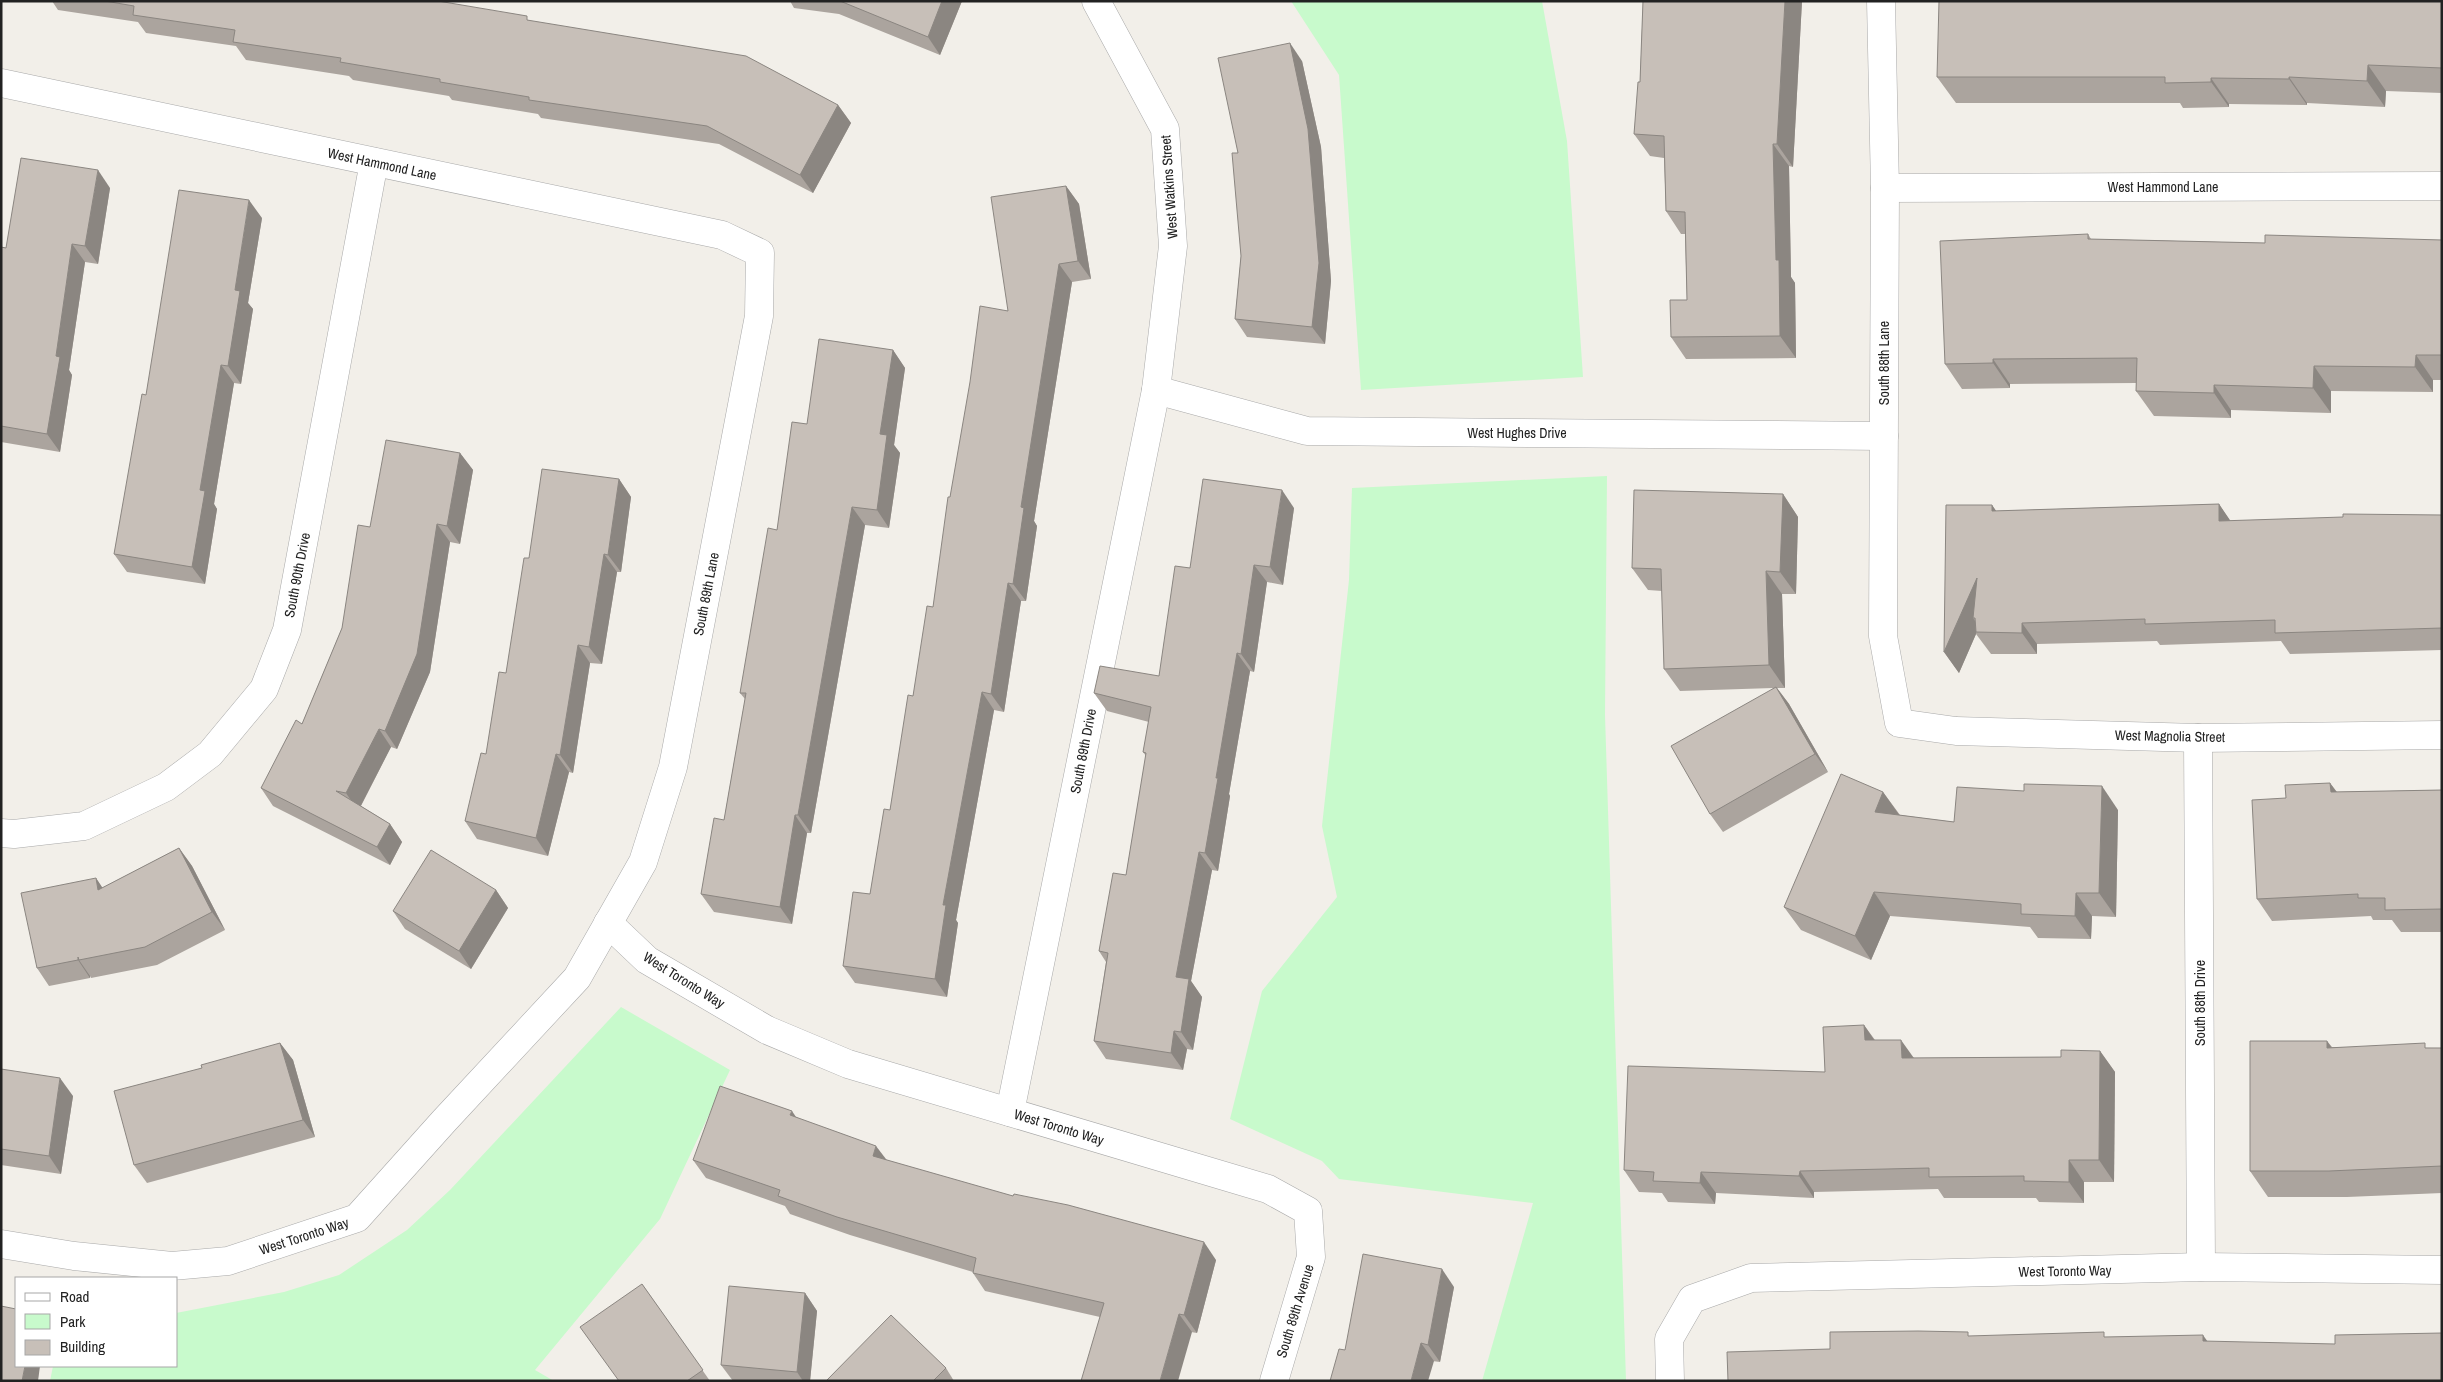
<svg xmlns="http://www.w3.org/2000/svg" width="2443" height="1382" font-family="'Archivo Narrow',sans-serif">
  <rect width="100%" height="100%" fill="#f2efe9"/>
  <!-- park -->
  <g fill="#c8facc">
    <path d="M1291 1H1542L1567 141 1583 377 1361 390 1339 75Z"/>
    <path d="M1607 476 1605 715 1626 1381H1482L1533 1203 1339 1179 1322 1161 1230 1119 1262 991 1337 897 1322 826 1349 580 1352 488Z"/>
    <path d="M621 1007 730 1070 660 1219 535 1370 554 1381H50L53 1366H176V1313L284 1292 339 1275 407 1230 450 1190Z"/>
  </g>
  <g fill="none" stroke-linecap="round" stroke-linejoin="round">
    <!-- street casing -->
    <g stroke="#a9a9a9" stroke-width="29">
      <g id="street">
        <path d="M1881 1 1885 188 1883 636 1899 723 1956 731 2198 738 2442 735"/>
        <path d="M1 83 722 235 760 253 759 316 673 767 643 862 577 978 444 1121 357 1218 228 1261 172 1266 74 1256 1 1244"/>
        <path d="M1885 188 2442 186"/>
        <path d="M1156 390 1307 431 1884 436"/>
        <path d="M2198 738 2201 1267"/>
        <path d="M1 833 14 834 84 826 166 787 210 754 264 689 287 630 374 162"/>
        <path d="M608 923 647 960 767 1030 848 1064 1268 1189 1308 1211 1311 1257 1274 1381"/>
        <path d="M1010 1112 1156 390 1173 246 1165 129 1096 1"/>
        <path d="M1670 1381 1669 1339 1692 1299 1751 1278 2201 1267 2442 1270"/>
      </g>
    </g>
    <!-- street -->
    <use href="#street" stroke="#fff" stroke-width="28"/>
  </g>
  <!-- wall -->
  <g fill="#aba49e">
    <path d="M52 1H438L531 21 838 105 851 123 813 193 719 144 541 118 538 114 452 100 449 96 353 80 349 76 246 60 236 46 146 33 138 22 58 10Z"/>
    <path d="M790 1H962L940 55 839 14 794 8Z"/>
    <path d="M1643 1H1802L1793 167 1789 166 1791 277 1795 283 1796 358 1686 359 1671 337 1687 300 1685 234H1681L1666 211 1664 158 1650 156 1634 134 1640 82Z"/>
    <path d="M2442 1V93L2386 91 2385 107 2307 103V105L2229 104V107L2183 108 2180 103H1956L1937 77Z"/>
    <path d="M1302 61 1321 147 1331 281 1325 344 1247 337 1235 319 1241 256 1238 153Z"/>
    <path d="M1066 186 1079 204 1091 279 1072 282 1034 521 1037 526 1026 601H1021L1004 712 994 710 956 920 958 923 947 997 855 983 843 966 870 894 890 810 913 696 933 607 950 497 1008 311Z"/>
    <path d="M110 188 98 264 85 262 69 370 72 375 60 452 1 442V247L6 248Z"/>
    <path d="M262 218 248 303 253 309 241 384 234 383 214 504 217 509 205 584 127 572 114 554 146 395Z"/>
    <path d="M2088 234 2091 239 2265 243 2442 240V380H2433V392L2331 391V413L2231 410V418L2154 416 2136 391V383L2010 384V388L1962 389 1945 364Z"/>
    <path d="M893 350 905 368 894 445 900 453 889 528 865 525 811 833H807L792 924 714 912 701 894 724 820 745 699 740 693 777 530 807 424Z"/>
    <path d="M460 453 473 470 460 544 450 542 430 672 397 749 391 747 361 806 390 824 402 842 390 865 273 806 261 788 302 724 342 628 370 527Z"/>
    <path d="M619 479 631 497 621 572H617L602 664 590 663 573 773 569 772 548 856 477 839 465 821 486 754 506 673 529 558Z"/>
    <path d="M1783 494 1798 517 1796 594H1782L1785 688H1777L1789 704 1828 772 1723 832 1710 814 1773 688 1680 691 1664 669 1662 591 1648 590 1632 568Z"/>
    <path d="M2219 504 2230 521 2442 515V650L2290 654 2281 641 2160 645 2157 641 2037 644V654H1991L1976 634 1959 673 1944 652 1992 505 1996 511Z"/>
    <path d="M1294 508 1283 585 1267 582 1254 672 1250 671 1229 794 1230 796 1218 871 1212 870 1191 981 1202 997 1193 1050 1187 1049 1183 1070 1106 1059 1094 1041 1106 962 1099 951 1126 875 1146 756 1143 752 1149 722 1107 711 1094 693 1159 676 1190 568Z"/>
    <path d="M2330 783 2337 792 2442 790V932H2401L2392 920H2373L2371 916 2272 921 2257 899 2286 798Z"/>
    <path d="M1883 792 1900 815 1954 822 2118 810 2116 917 2092 916 2091 939 2038 938 2030 927 1890 916 1871 960 1801 930 1784 907Z"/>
    <path d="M179 848 192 866 225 930 157 965 91 978 90 976V978L49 986 37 968 96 878 102 888Z"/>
    <path d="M496 890 508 908 471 969 405 929 393 911Z"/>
    <path d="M1864 1025 1875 1040 1914 1058 2061 1057 2100 1051 2115 1072 2114 1182H2084V1203L2039 1202 2036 1198H1944L1938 1189 1814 1192V1198L1716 1193 1715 1204 1668 1202 1662 1193 1639 1192 1624 1170 1825 1072Z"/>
    <path d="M2327 1041 2332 1047 2442 1048V1193L2347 1197H2268L2250 1171Z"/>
    <path d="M280 1043 293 1060 315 1137 147 1183 134 1165Z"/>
    <path d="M1 1069 73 1096 61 1174 1 1165Z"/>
    <path d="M796 1117 886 1160 1216 1260 1197 1333 1100 1317 985 1291 973 1273V1272L850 1235 790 1214 785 1206 706 1178 693 1160Z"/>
    <path d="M642 1284 710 1381H619Z"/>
    <path d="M1454 1287 1440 1362 1345 1350Z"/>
    <path d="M805 1293 817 1311 810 1381H733L721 1365Z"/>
    <path d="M946 1368 954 1381H826Z"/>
  </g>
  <!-- shaded-wall -->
  <g fill="#8b8681">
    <path d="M942 1H962L940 55 928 37Z"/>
    <path d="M1785 1H1802L1793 167 1777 144Z"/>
    <path d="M1290 43 1302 61 1321 147 1331 281 1325 344 1312 327Z"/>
    <path d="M2368 65 2386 91 2385 107 2367 81Z"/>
    <path d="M2289 77 2307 103V105L2289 79Z"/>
    <path d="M2211 78 2229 104V107L2211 82Z"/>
    <path d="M838 105 851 123 813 193 800 175Z"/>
    <path d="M1773 144 1789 166 1791 277 1795 283 1796 358 1780 336 1776 260Z"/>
    <path d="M98 170 110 188 98 264 85 246Z"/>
    <path d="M1066 186 1079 204 1091 279 1078 261Z"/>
    <path d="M249 200 262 218 248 303 253 309 241 384 228 366 235 290Z"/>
    <path d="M72 244 85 262 69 370 72 375 60 452 47 434 56 356Z"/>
    <path d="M1059 264 1072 282 1034 521 1037 526 1026 601 1013 584 1021 507Z"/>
    <path d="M893 350 905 368 894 445 900 453 889 528 877 510 880 434Z"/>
    <path d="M2416 355 2433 380V392L2415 367Z"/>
    <path d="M1993 359 2010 384V388L1993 363Z"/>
    <path d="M221 365 234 383 214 504 217 509 205 584 192 567 200 490Z"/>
    <path d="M2314 366 2331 391V413L2313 388Z"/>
    <path d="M2214 385 2231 410V418L2214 393Z"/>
    <path d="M460 453 473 470 460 544 447 526Z"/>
    <path d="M619 479 631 497 621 572 608 555Z"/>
    <path d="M1282 490 1294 508 1283 585 1270 567Z"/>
    <path d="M1783 494 1798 517 1796 594 1780 572Z"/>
    <path d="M2219 504 2234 526 2219 521Z"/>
    <path d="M1992 505 2007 527 1992 511Z"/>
    <path d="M852 507 865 525 811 833 798 815Z"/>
    <path d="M437 524 450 542 430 672 397 749 385 731Z"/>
    <path d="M604 554 617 572 602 664 589 647Z"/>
    <path d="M1254 565 1267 582 1254 672 1241 654Z"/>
    <path d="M1766 571 1782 594 1785 688 1769 665Z"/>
    <path d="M1977 578 1975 618H1973L1979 627 1976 632V634L1959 673 1944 652Z"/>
    <path d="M1008 583 1021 601 1004 712 991 694Z"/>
    <path d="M2022 623 2037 644V654L2022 633Z"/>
    <path d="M578 645 590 663 573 773 560 755Z"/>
    <path d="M1237 653 1250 671 1229 794 1230 796 1218 871 1205 853 1216 778Z"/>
    <path d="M1776 687 1789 704 1828 772 1815 754Z"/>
    <path d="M982 692 994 710 956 920 958 923 947 997 935 979 943 905Z"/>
    <path d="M379 729 391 747 358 811 346 793Z"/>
    <path d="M556 754 569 772 548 856 536 838Z"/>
    <path d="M2330 783 2346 805 2331 792Z"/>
    <path d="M2102 786 2118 810 2116 917 2099 893Z"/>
    <path d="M1883 792 1900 816 1875 812Z"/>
    <path d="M795 815 807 833 792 924 780 907Z"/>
    <path d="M390 824 402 842 390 865 377 847Z"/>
    <path d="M179 848 192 866 225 930 212 912Z"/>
    <path d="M1199 852 1212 870 1191 981 1202 997 1193 1050 1181 1032 1176 977Z"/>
    <path d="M96 878 108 896 98 890Z"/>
    <path d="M496 890 508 908 471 969 459 951Z"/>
    <path d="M1874 892 1890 916 1871 960 1855 936Z"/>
    <path d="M2076 893 2092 916 2091 939 2075 916Z"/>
    <path d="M78 957 79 960 90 976V978L78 960Z"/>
    <path d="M1864 1025 1879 1047 1865 1040Z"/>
    <path d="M1174 1031 1187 1049 1183 1070 1171 1053Z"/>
    <path d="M1901 1040 1916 1061 1902 1058Z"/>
    <path d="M2327 1041 2345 1067 2327 1048Z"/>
    <path d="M280 1043 293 1060 315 1137 303 1120Z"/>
    <path d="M2100 1051 2115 1072 2114 1182 2099 1160Z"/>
    <path d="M60 1078 73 1096 61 1174 49 1156Z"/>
    <path d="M792 1111 804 1129 790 1115Z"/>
    <path d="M876 1146 889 1163 873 1156Z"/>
    <path d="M2069 1160 2084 1182V1203L2069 1182Z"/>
    <path d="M1800 1171 1814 1192V1198L1799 1176Z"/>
    <path d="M1701 1172 1716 1193 1715 1204 1700 1183Z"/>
    <path d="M1204 1242 1216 1260 1197 1333 1184 1315Z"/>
    <path d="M1442 1269 1454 1287 1440 1362 1428 1345Z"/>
    <path d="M805 1293 817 1311 810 1381H803L797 1372Z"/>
    <path d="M1179 1314 1192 1332 1178 1381H1160Z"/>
    <path d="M2203 1335 2219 1358 2203 1341Z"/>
    <path d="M1421 1343 1434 1361 1428 1381H1411Z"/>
    <path d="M25 1366H40L38 1381H22Z"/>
  </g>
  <!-- building -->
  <g fill="#c7bfb8" stroke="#8b8681">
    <path d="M105 1H438L527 16V20L746 56 838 105 800 175 707 126 529 100V97L440 82V79L340 62 341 58 233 42 235 30 133 15 134 6Z"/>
    <path d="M840 1H942L928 37Z"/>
    <path d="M1643 1H1785L1777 144H1773L1776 260H1779L1780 336 1671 337 1670 300H1687L1685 212 1666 211 1664 136 1634 134 1638 82H1640Z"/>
    <path d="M1939 1H2442V68L2368 65 2367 81 2289 77V79L2211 78V82L2165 83V77H1937Z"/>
    <path d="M1290 43 1308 129 1319 263 1312 327 1235 319 1241 256 1232 153H1238L1218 58Z"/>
    <path d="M21 158 98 170 85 246 72 244 56 356 60 357 47 434 1 426V247L6 248Z"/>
    <path d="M1066 186 1078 261 1059 264 1021 507 1024 508 1013 584 1008 583 991 694 982 692 943 905H946L935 979 843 966 853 892 870 894 884 809 890 810 908 695 913 696 927 606 933 607 948 497H950L970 382 980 306 1008 311 991 197Z"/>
    <path d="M179 190 249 200 235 290 240 291 228 366 221 365 200 490 205 491 192 567 114 554 142 394 146 395Z"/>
    <path d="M2088 234V239L2265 243V235L2442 240V355H2416L2415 367 2314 366 2313 388 2214 385V393L2136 391 2137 358 1993 359V363L1945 364 1940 241Z"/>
    <path d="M819 339 893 350 880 434 887 435 877 510 852 507 798 815H795L780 907 701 894 714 818 724 820 746 693H740L768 528 777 530 792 422 807 424Z"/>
    <path d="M386 440 460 453 447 526 437 524 417 654 385 731 379 729 346 793 336 791 390 824 377 847 261 788 296 720 302 724 342 628 358 525 370 527Z"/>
    <path d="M542 469 619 479 608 555 604 554 589 647 578 645 560 755 556 754 536 838 465 821 481 753 486 754 499 672 506 673 524 558H529Z"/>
    <path d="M1203 479 1282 490 1270 567 1254 565 1241 654 1237 653 1216 778H1218L1205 853 1199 852 1176 977 1189 979 1181 1032 1174 1031 1171 1053 1094 1041 1108 953 1099 951 1113 873 1126 875 1146 753 1143 752 1151 707 1094 693 1100 666 1159 676 1175 566 1190 568Z"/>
    <path d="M1634 490 1783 494 1780 572 1766 571 1769 665 1664 669 1661 569 1632 568Z"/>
    <path d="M2219 504V521L2343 517V514L2442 515V628L2275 633V620L2145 624V619L2022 623V633L1976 632 1975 618H1973L1977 578 1944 652 1946 505H1992V511Z"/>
    <path d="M1776 687 1815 754 1710 814 1671 746Z"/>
    <path d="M1841 774 1883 792 1875 812 1954 822 1957 787 2024 791V784L2102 786 2099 893H2076L2075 916 2021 914V904L1874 892 1855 936 1784 907Z"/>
    <path d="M2330 783 2331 792 2442 790V909L2385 910V898H2358V894L2257 899 2252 800 2286 798 2285 785Z"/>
    <path d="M179 848 212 912 145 947 79 960 78 957V960L37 968 21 893 96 878 98 890Z"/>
    <path d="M431 850 496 890 459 951 393 911Z"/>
    <path d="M1864 1025 1865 1040H1901L1902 1058 2061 1057V1050L2100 1051 2099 1160H2069V1182L2024 1181V1176L1929 1177V1168L1800 1171 1799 1176 1701 1172 1700 1183 1653 1181 1654 1172 1624 1170 1628 1066 1825 1072 1823 1027Z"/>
    <path d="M2250 1041H2327V1048L2425 1043V1048H2442V1166L2329 1171H2250Z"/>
    <path d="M280 1043 303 1120 134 1165 114 1091 202 1068 201 1065Z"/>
    <path d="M1 1069 60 1078 49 1156 1 1149Z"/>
    <path d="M720 1086 792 1111 790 1115 876 1146 873 1156 1013 1196 1014 1194 1068 1205 1204 1242 1184 1315 1179 1314 1160 1381H1081L1104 1303 973 1273 976 1258 837 1217 778 1196 780 1190 693 1160Z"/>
    <path d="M1363 1254 1442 1269 1428 1345 1421 1343 1411 1381H1330L1339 1349 1345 1350Z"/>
    <path d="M642 1284 703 1370 687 1381H619L580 1327Z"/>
    <path d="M729 1286 805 1293 797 1372 721 1365Z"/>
    <path d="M1 1306 16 1309V1366H25L22 1381H1Z"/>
    <path d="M891 1315 946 1368 933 1381H826Z"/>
    <path d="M1918 1331 1968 1332V1336L2104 1332V1337L2203 1335V1341L2335 1344V1335L2442 1333V1381H1728L1727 1352 1830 1349V1332Z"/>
  </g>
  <g text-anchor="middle" stroke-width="4" stroke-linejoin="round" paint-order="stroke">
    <!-- street labels -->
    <g font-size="14" fill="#222" stroke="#fff">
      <text transform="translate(382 164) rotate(12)" y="5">West Hammond Lane</text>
      <text transform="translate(1169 187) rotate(-94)" y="5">West Watkins Street</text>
      <text x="2163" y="192">West Hammond Lane</text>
      <text transform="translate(1884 363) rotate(-90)" y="5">South 88th Lane</text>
      <text x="1517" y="438">West Hughes Drive</text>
      <text transform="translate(297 575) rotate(-79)" y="5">South 90th Drive</text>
      <text transform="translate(706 594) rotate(-79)" y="5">South 89th Lane</text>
      <text transform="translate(2170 736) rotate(1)" y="5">West Magnolia Street</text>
      <text transform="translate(1083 751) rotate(-79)" y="5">South 89th Drive</text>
      <text transform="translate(684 980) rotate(32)" y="5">West Toronto Way</text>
      <text transform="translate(2200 1003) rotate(-90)" y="5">South 88th Drive</text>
      <text transform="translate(1059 1127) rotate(17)" y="5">West Toronto Way</text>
      <text transform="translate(304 1236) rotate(-18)" y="5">West Toronto Way</text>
      <text transform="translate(2065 1271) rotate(-1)" y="5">West Toronto Way</text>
      <text transform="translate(1295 1311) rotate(-73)" y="5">South 89th Avenue</text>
    </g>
  </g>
  <!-- border -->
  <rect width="2443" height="1382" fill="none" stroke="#222222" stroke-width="5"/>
  <!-- legend -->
  <rect x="15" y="1277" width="162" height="90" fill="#ffffff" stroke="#a7a7a7"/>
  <rect x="25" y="1293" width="25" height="8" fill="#ffffff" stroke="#a7a7a7"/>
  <text x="60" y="1302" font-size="15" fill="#222222">Road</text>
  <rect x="25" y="1314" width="25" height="15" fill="#c8facc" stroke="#a7a7a7"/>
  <text x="60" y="1327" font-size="15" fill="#222222">Park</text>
  <rect x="25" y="1340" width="25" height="15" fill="#c7bfb8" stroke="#a7a7a7"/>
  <text x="60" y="1352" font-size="15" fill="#222222">Building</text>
</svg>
